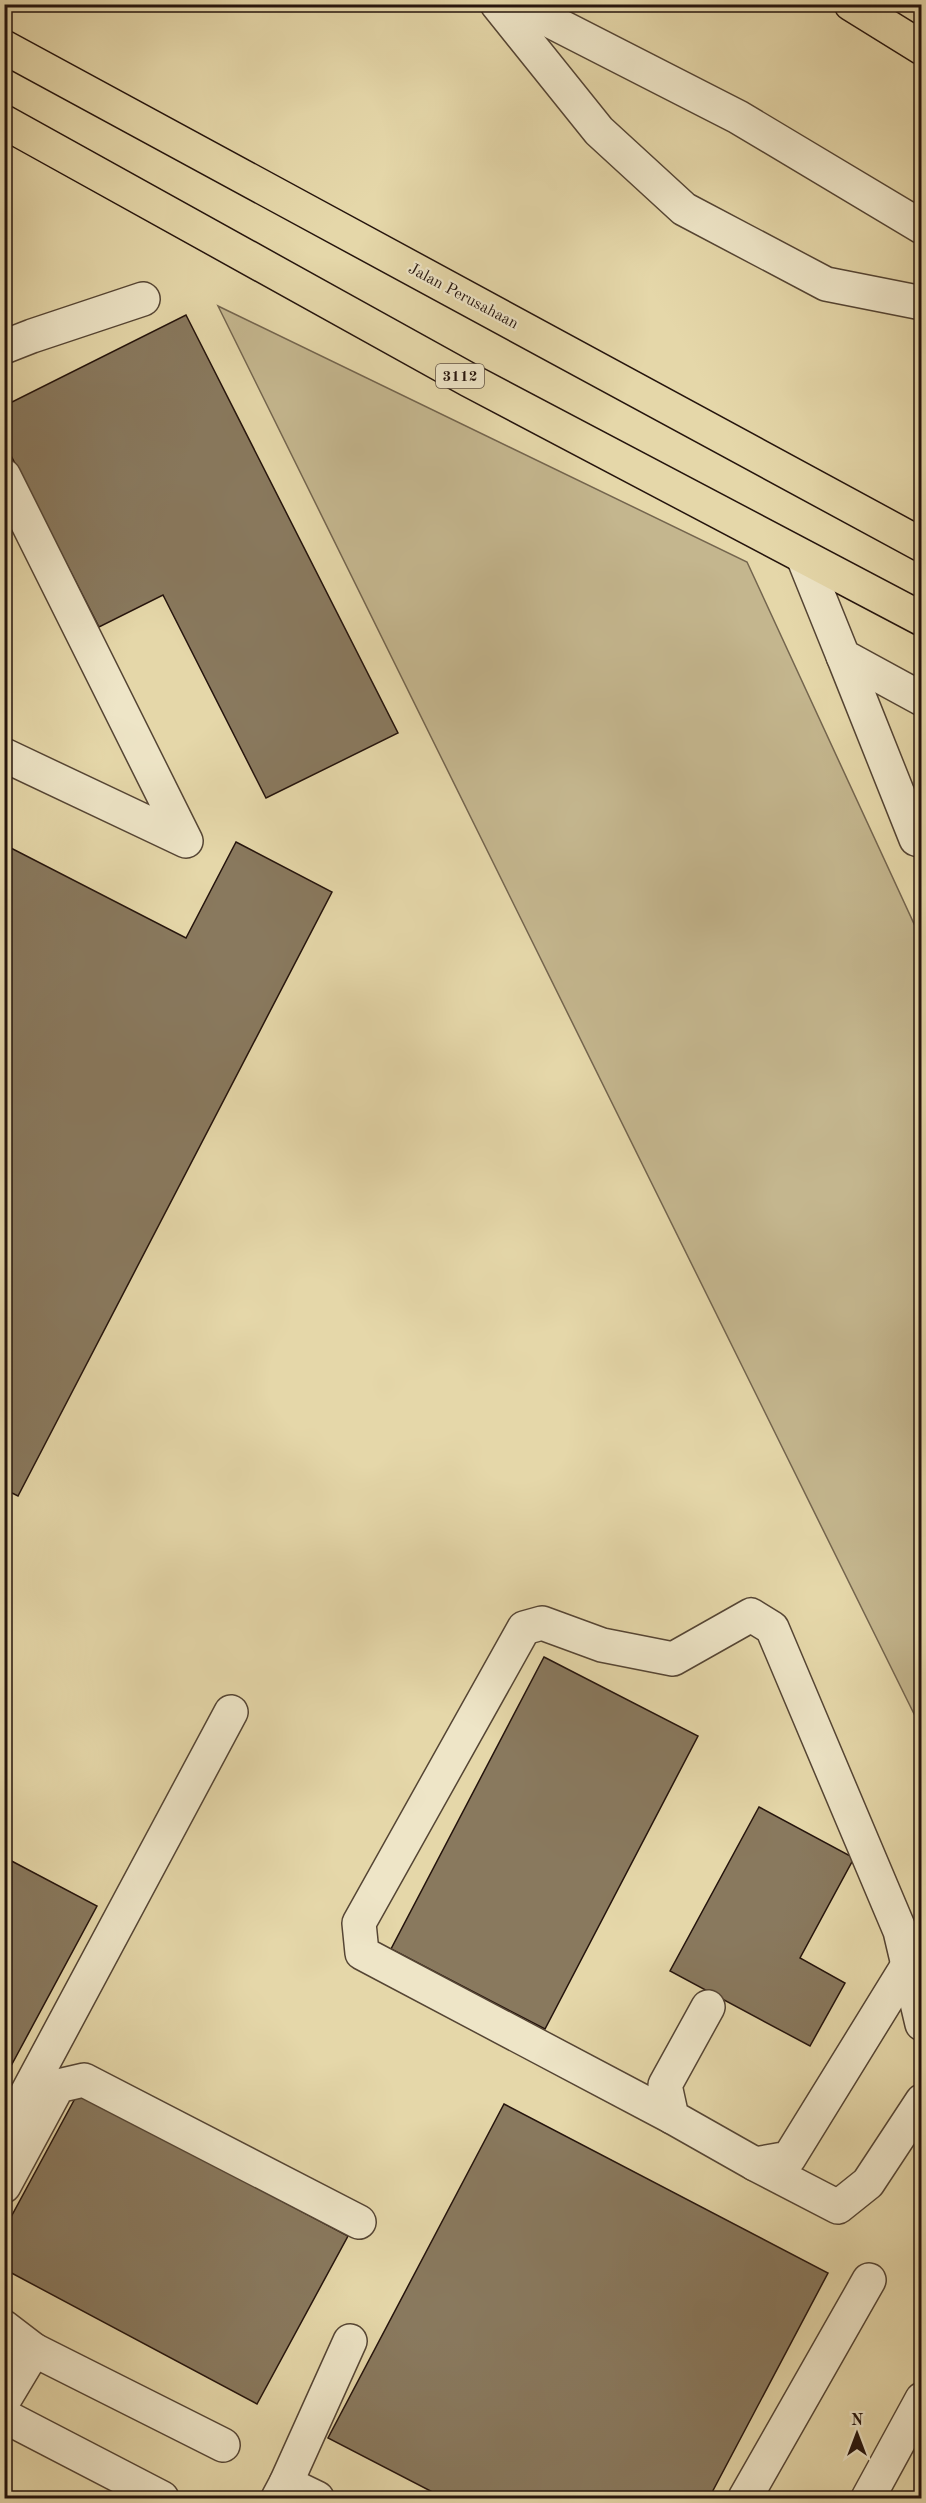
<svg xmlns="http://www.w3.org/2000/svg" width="926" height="2503" font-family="'Old Standard TT',serif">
  <rect width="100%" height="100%" fill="#e5d7a9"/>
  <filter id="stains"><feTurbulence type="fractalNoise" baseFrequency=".00333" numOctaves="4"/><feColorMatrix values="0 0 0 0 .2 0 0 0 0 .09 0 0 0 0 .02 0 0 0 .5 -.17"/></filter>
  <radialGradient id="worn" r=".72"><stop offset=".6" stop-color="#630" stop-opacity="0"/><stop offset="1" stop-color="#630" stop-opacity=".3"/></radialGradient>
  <!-- green -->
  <path fill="#c4b68e" stroke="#74654e" stroke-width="1.5" d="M218 306 747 562 921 939V1728Z"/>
  <!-- building -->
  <g fill="#89795e" stroke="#25140d" stroke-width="1.5">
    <path d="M186 315 398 733 266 798 163 595 99 627 4 442V406Z"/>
    <path d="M236 842 332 892 18 1496 4 1489V855L9 847 186 938Z"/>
    <path d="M544 1657 698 1736 545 2029 391 1949Z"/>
    <path d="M759 1807 854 1858 800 1958 845 1983 810 2046 670 1971Z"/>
    <path d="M4 1857 97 1906 4 2079Z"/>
    <path d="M78 2093 348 2236 257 2404 4 2269V2230Z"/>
    <path d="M504 2104 828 2273 709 2498H444L328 2438Z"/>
  </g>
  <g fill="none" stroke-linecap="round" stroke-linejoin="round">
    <!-- minor casing -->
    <g stroke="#554534" stroke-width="36">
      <g id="minor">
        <path d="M497 4 599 131 684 209 826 284 922 303"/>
        <path d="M517 4 738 117 922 227"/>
        <path d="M4 347 32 336 143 299"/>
        <path d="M4 476 186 841 4 755"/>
        <path d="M803 557 843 656 922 699"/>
        <path d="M843 656 916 839 922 841"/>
        <path d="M708 2007 665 2085 672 2117 755 2164 789 2158 908 1965"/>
        <path d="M672 2117 362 1953 359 1923 524 1628 542 1623 602 1645 673 1659 751 1615 772 1628 900 1931 922 2024"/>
        <path d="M4 2136 231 1712"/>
        <path d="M755 2164 838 2207 868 2183 922 2101"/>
        <path d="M4 2186 58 2086 84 2080 359 2222"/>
        <path d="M4 2327 34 2350"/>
        <path d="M4 2400 34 2350 223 2445"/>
        <path d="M4 2416 162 2498"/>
        <path d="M286 2483 350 2341"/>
        <path d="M278 2498 286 2483 317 2498"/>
        <path d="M745 2498 869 2280"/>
        <path d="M868 2498 922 2399"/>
      </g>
    </g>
    <!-- major casing -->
    <g stroke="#25140d" stroke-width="36">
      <g id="major">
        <path d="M4 47 922 545"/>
        <path d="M4 122 469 380 922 619"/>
      </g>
    </g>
    <!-- highway casing -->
    <g stroke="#25140d" stroke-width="36">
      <path id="highway" d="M851 4 922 48"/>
    </g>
    <!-- minor -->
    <use href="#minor" stroke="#eee5c7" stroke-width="33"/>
    <!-- major -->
    <use href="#major" stroke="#e5d7a9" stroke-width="33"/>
    <!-- highway -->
    <use href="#highway" stroke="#e5d7a9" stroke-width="33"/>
  </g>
  <g text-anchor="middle" stroke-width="4.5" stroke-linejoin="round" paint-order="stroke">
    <!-- shield labels -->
    <rect fill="#eee5c7" stroke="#615345" stroke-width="1.5" x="436" y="364" width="48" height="24" rx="4.5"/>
    <g font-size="15" font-weight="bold" fill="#25140d">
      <text x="460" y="381">3112</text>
    </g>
    <!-- street labels -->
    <g font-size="16" fill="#25140d" stroke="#eee5c7">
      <text transform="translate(464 295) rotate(28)" y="6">Jalan Perusahaan</text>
    </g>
  </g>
  <!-- margin -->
  <rect width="926" height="2503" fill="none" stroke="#e5d7a9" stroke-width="24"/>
  <rect x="6" y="6" width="914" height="2491" fill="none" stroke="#25140d" stroke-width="3"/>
  <rect x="12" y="12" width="902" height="2479" fill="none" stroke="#25140d" stroke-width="1.5"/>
  <!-- north arrow -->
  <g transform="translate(857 2434)" stroke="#eee5c7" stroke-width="4.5" paint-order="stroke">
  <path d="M0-4.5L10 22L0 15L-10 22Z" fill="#25140d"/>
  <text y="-9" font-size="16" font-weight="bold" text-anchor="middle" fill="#25140d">N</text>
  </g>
  <rect width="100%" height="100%" filter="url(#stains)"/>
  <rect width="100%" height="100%" fill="url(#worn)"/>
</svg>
